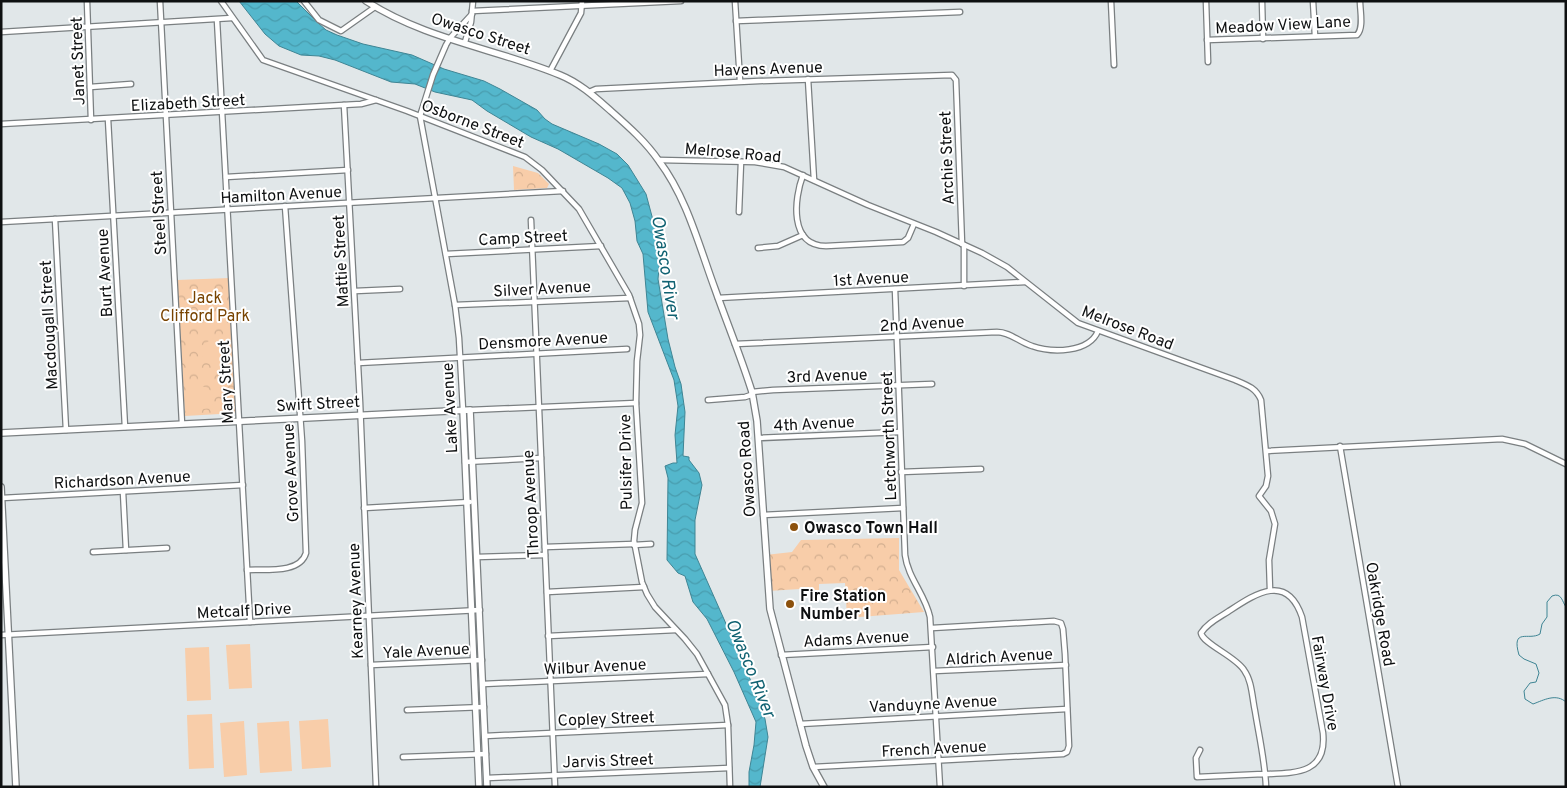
<svg xmlns="http://www.w3.org/2000/svg" width="1567" height="788" font-family="Overpass,sans-serif">
  <defs>
    <pattern id="park-crowns" width="20" height="18" patternUnits="userSpaceOnUse" patternTransform="scale(1.25)"><rect width="20" height="18" fill="#f8cda9"/><path d="M2 6a3 3 0 1 1 6 0M12 15a3 3 0 1 1 6 0" fill="none" stroke="#d3af90"/></pattern>
    <pattern id="water-waves" width="16" height="10" patternUnits="userSpaceOnUse" patternTransform="scale(1.25)"><rect width="16" height="10" fill="#54b7cc"/><path d="M0 5q4-4 8 0t8 0" fill="none" stroke="#489cae"/></pattern>
  </defs>
  <rect width="100%" height="100%" fill="#e1e7e9"/>
  <!-- park -->
  <g fill="url(#park-crowns)">
    <path d="M513 166 538 173 549 184 547 188 514 190Z"/>
    <path d="M229 278 237 413 185 416 177 280Z"/>
    <path d="M899 538V570L924 612 847 618 845 583 819 584V591H801L800 589 768 591 765 555 792 552 801 540Z"/>
  </g>
  <!-- garden -->
  <g fill="#f8cda9">
    <path d="M218 338 231 355C223 362 216 364 206 363L198 348 212 339Z"/>
    <path d="M189 387H206L212 392 213 408 191 410 189 408Z"/>
    <path d="M250 644 252 688 229 689 226 645Z"/>
    <path d="M209 647 211 700 187 701 185 648Z"/>
    <path d="M212 714 214 768 189 769 187 715Z"/>
    <path d="M328 719 331 767 302 769 299 721Z"/>
    <path d="M244 721 247 775 224 777 220 723Z"/>
    <path d="M289 721 292 771 260 773 257 723Z"/>
  </g>
  <!-- water -->
  <path fill="url(#water-waves)" stroke="#3f8594" d="M239 1H296L317 22 326 30 337 35 363 44 412 55 444 69 484 81 500 89 537 110 545 119 552 124 599 144 617 154 628 165 646 194 657 235 660 258 658 279 668 339 675 367 681 384 685 412 683 456 689 457V460L699 473 702 485 695 520V554L747 671 765 719 768 737 760 787H749V772L754 745 756 722 734 672 707 619 693 602 685 576 678 573 667 560 668 478 665 466 673 463H677L675 435 678 406 674 380 648 312 643 254 637 241 635 221 630 203 622 188 608 178 558 149 531 137 487 111 472 100 435 92 415 84 391 82 335 60 319 56 301 55 279 46 265 34Z"/>
  <g fill="none" stroke-linecap="round" stroke-linejoin="round">
    <!-- stream -->
    <path stroke="#3f8594" stroke-width="1" d="M1566 607C1562 602 1562 592 1552 596L1547 602V617L1542 624 1540 634C1529 641 1511 627 1519 655L1524 659 1536 664 1539 673 1536 682 1530 683 1524 691 1525 699 1533 704C1544 700 1556 693 1566 702"/>
    <!-- minor casing -->
    <g stroke="#7a7f81" stroke-width="7">
      <g id="minor">
        <path d="M87 1 91 120"/>
        <path d="M160 1 182 424"/>
        <path d="M221 1 263 60 407 111 525 157 542 170 579 209 629 295 639 324 640 335 637 361 636 403 642 503 635 530 634 541 642 582 647 594 655 607 685 639 697 654 725 705 728 725 730 787"/>
        <path d="M304 1 319 20 341 31 375 7"/>
        <path d="M735 1 740 81"/>
        <path d="M1111 1 1114 65"/>
        <path d="M1206 1 1208 62"/>
        <path d="M1262 1 1263 39"/>
        <path d="M1313 1 1315 36"/>
        <path d="M472 11 681 1"/>
        <path d="M217 20 250 622"/>
        <path d="M736 21 960 12"/>
        <path d="M1 32 232 18"/>
        <path d="M1207 40 1357 35C1364 28 1360 11 1360 1"/>
        <path d="M465 42 471 22 473 1"/>
        <path d="M550 71 581 13 582 1"/>
        <path d="M808 79 814 180"/>
        <path d="M90 87 131 84"/>
        <path d="M589 92 596 89 759 81 952 75 956 80 962 244"/>
        <path d="M344 105 360 402 376 787"/>
        <path d="M108 119 125 427"/>
        <path d="M1 124 361 104 376 100"/>
        <path d="M659 160 755 162 784 167 868 205 936 232 982 253 1007 267 1078 323 1235 380C1247 385 1256 388 1261 400L1268 476 1266 486 1259 496 1271 511 1275 524 1269 560 1270 590"/>
        <path d="M803 175C794 199 789 246 826 246L903 242 908 238 914 224"/>
        <path d="M226 177 348 170"/>
        <path d="M739 212 741 162"/>
        <path d="M55 219 66 430"/>
        <path d="M531 220 555 787"/>
        <path d="M1 222 563 191"/>
        <path d="M964 245V286"/>
        <path d="M758 248 778 246 803 235"/>
        <path d="M446 254 601 246"/>
        <path d="M895 289 905 555C908 578 925 594 930 617L940 787"/>
        <path d="M355 291 400 289"/>
        <path d="M718 298 1025 282"/>
        <path d="M455 305 630 298"/>
        <path d="M735 344 997 332C1010 332 1019 342 1032 346 1052 353 1089 353 1098 331"/>
        <path d="M358 363 627 349"/>
        <path d="M708 400 745 397 751 395 752 392 773 390 932 384"/>
        <path d="M463 410 459 338 455 305 420 116 433 75 446 45 450 38 472 14"/>
        <path d="M470 410 636 403"/>
        <path d="M759 438 900 432"/>
        <path d="M1340 446 1398 787"/>
        <path d="M1267 451 1502 439 1525 444 1566 464"/>
        <path d="M465 462 541 458"/>
        <path d="M901 472 981 469"/>
        <path d="M123 492 126 550"/>
        <path d="M2 498 243 485"/>
        <path d="M364 508 470 502"/>
        <path d="M763 515 903 508"/>
        <path d="M634 545 651 544"/>
        <path d="M545 547 634 544"/>
        <path d="M93 552 167 548"/>
        <path d="M477 557 545 555"/>
        <path d="M247 570C265 569 300 574 306 553L302 441 285 206"/>
        <path d="M547 592 644 587"/>
        <path d="M1 635 480 610"/>
        <path d="M548 636 676 630"/>
        <path d="M781 655 933 647"/>
        <path d="M371 665 482 660"/>
        <path d="M934 671 1066 665"/>
        <path d="M483 684 708 674"/>
        <path d="M407 710 484 707"/>
        <path d="M800 724 1067 709"/>
        <path d="M485 736 728 725"/>
        <path d="M1200 750 1196 758 1197 777 1263 774H1267C1297 773 1327 773 1323 733L1302 617C1287 572 1255 594 1229 611 1220 617 1207 623 1201 633 1203 644 1235 656 1244 670 1252 681 1252 697 1255 711 1259 736 1265 761 1266 787"/>
        <path d="M403 757 486 754"/>
        <path d="M813 767 1063 754 1067 752 1069 746 1065 654 1063 629 1061 623 1054 621 932 628"/>
        <path d="M487 778 729 768"/>
      </g>
    </g>
    <!-- major casing -->
    <g stroke="#7a7f81" stroke-width="8">
      <g id="major">
        <path d="M366 1C424 39 497 49 560 75 580 83 596 98 612 112 629 127 646 142 659 161 687 198 699 246 715 289 727 323 741 357 752 392L757 421 770 609 806 746 813 767 824 787"/>
        <path d="M463 410 479 787"/>
        <path d="M1 433 470 410 487 787"/>
        <path d="M1 487 16 787"/>
      </g>
    </g>
    <!-- minor -->
    <use href="#minor" stroke="#fff" stroke-width="4.5"/>
    <!-- major -->
    <use href="#major" stroke="#fff" stroke-width="5.5"/>
  </g>
  <!-- markers -->
  <g fill="#8c510d" stroke="#fff" stroke-width="2">
    <circle cx="794" cy="527" r="5"/>
    <circle cx="790" cy="604" r="5"/>
  </g>
  <g text-anchor="middle" stroke-width="4" stroke-linejoin="round" paint-order="stroke">
    <!-- street labels -->
    <g font-size="16" fill="#0e1011" stroke="#fff">
      <text transform="translate(1283 24) rotate(-3)" y="6">Meadow View Lane</text>
      <text transform="translate(481 33) rotate(18)" y="6">Owasco Street</text>
      <text transform="translate(77 61) rotate(-92)" y="6">Janet Street</text>
      <text transform="translate(768 68) rotate(-2)" y="6">Havens Avenue</text>
      <text transform="translate(188 102) rotate(-3)" y="6">Elizabeth Street</text>
      <text transform="translate(473 123) rotate(21)" y="6">Osborne Street</text>
      <text transform="translate(733 152) rotate(5)" y="6">Melrose Road</text>
      <text transform="translate(946 158) rotate(-92)" y="6">Archie Street</text>
      <text transform="translate(281 194) rotate(-3)" y="6">Hamilton Avenue</text>
      <text transform="translate(158 213) rotate(-93)" y="6">Steel Street</text>
      <text transform="translate(523 237) rotate(-3)" y="6">Camp Street</text>
      <text transform="translate(340 261) rotate(-93)" y="6">Mattie Street</text>
      <text transform="translate(104 273) rotate(-93)" y="6">Burt Avenue</text>
      <text transform="translate(871 278) rotate(-3)" y="6">1st Avenue</text>
      <text transform="translate(542 288) rotate(-3)" y="6">Silver Avenue</text>
      <text transform="translate(922 323) rotate(-3)" y="6">2nd Avenue</text>
      <text transform="translate(48 325) rotate(-93)" y="6">Macdougall Street</text>
      <text transform="translate(1128 327) rotate(21)" y="6">Melrose Road</text>
      <text transform="translate(543 340) rotate(-3)" y="6">Densmore Avenue</text>
      <text transform="translate(827 375) rotate(-2)" y="6">3rd Avenue</text>
      <text transform="translate(225 382) rotate(-93)" y="6">Mary Street</text>
      <text transform="translate(318 403) rotate(-3)" y="6">Swift Street</text>
      <text transform="translate(449 408) rotate(-93)" y="6">Lake Avenue</text>
      <text transform="translate(814 423) rotate(-3)" y="6">4th Avenue</text>
      <text transform="translate(888 436) rotate(-92)" y="6">Letchworth Street</text>
      <text transform="translate(625 462) rotate(-91)" y="6">Pulsifer Drive</text>
      <text transform="translate(746 469) rotate(-94)" y="6">Owasco Road</text>
      <text transform="translate(290 473) rotate(-93)" y="6">Grove Avenue</text>
      <text transform="translate(122 479) rotate(-3)" y="6">Richardson Avenue</text>
      <text transform="translate(530 504) rotate(-93)" y="6">Throop Avenue</text>
      <text transform="translate(355 601) rotate(-92)" y="6">Kearney Avenue</text>
      <text transform="translate(244 610) rotate(-3)" y="6">Metcalf Drive</text>
      <text transform="translate(1381 614) rotate(80)" y="6">Oakridge Road</text>
      <text transform="translate(856 638) rotate(-3)" y="6">Adams Avenue</text>
      <text transform="translate(426 650) rotate(-3)" y="6">Yale Avenue</text>
      <text transform="translate(999 656) rotate(-3)" y="6">Aldrich Avenue</text>
      <text transform="translate(595 666) rotate(-3)" y="6">Wilbur Avenue</text>
      <text transform="translate(1326 683) rotate(80)" y="6">Fairway Drive</text>
      <text transform="translate(933 703) rotate(-3)" y="6">Vanduyne Avenue</text>
      <text transform="translate(606 718) rotate(-2)" y="6">Copley Street</text>
      <text transform="translate(934 748) rotate(-3)" y="6">French Avenue</text>
      <text transform="translate(608 760) rotate(-2)" y="6">Jarvis Street</text>
    </g>
    <!-- park labels -->
    <g font-size="16" fill="#784300" stroke="#fff">
      <text x="205" y="303">Jack<tspan x="205" dy="18">Clifford Park</tspan></text>
    </g>
    <!-- poi labels -->
    <g font-size="16" font-weight="bold" fill="#0e1011" stroke="#fff" text-anchor="start">
      <text x="804" y="533">Owasco Town Hall</text>
      <text x="800" y="601">Fire Station<tspan x="800" dy="18">Number 1</tspan></text>
    </g>
    <!-- water labels -->
    <g font-size="18" font-style="italic" fill="#106272" stroke="#fff">
      <text transform="translate(666 267) rotate(81)" y="6">Owasco River</text>
      <text transform="translate(751 668) rotate(68)" y="6">Owasco River</text>
    </g>
  </g>
  <!-- border -->
  <rect width="1567" height="788" fill="none" stroke="#0e1011" stroke-width="5"/>
</svg>
